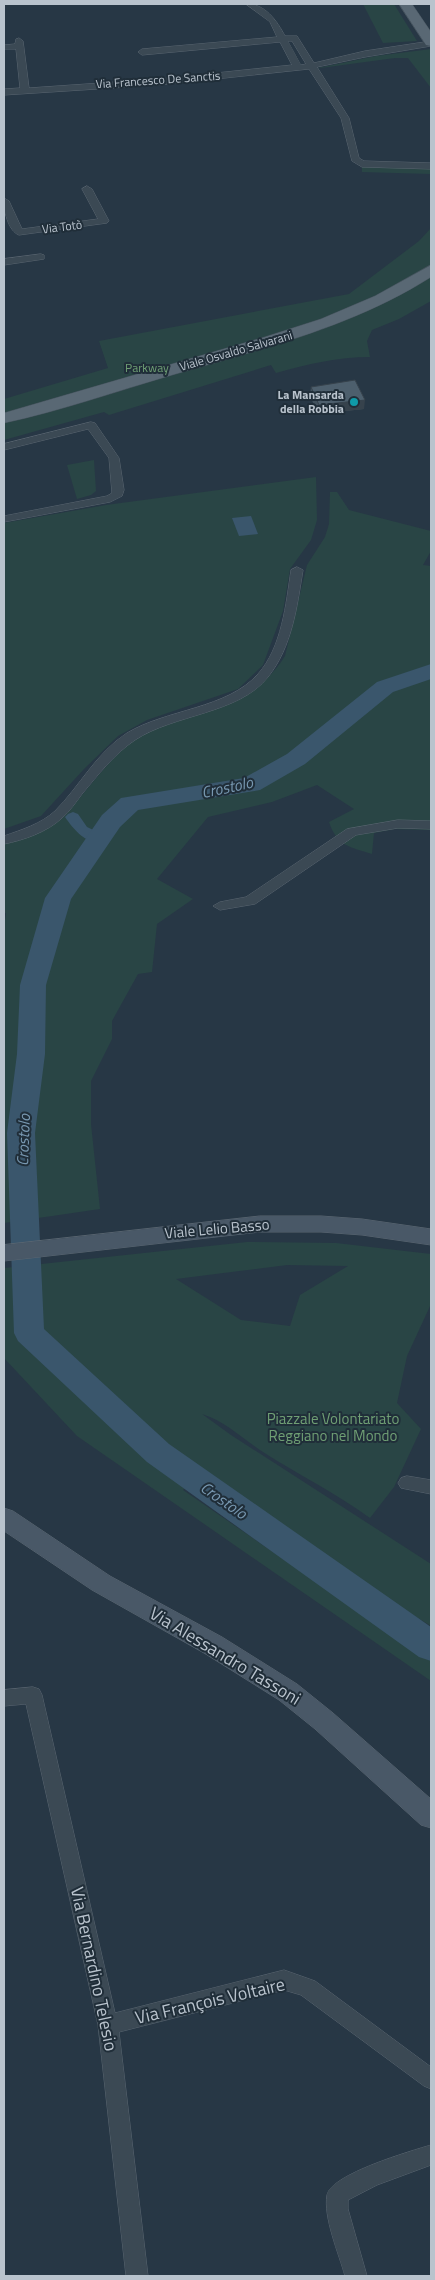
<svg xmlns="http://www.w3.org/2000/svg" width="435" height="2280" font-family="'Titillium Web',sans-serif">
  <rect width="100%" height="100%" fill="#273745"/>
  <!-- green -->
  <g fill="#294545" fill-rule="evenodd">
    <path d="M363 4H394L417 41 383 43Z"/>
    <path d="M431 49V88L408 58H395L313 69 376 56Z"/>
    <path d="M362 164 431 166V174L362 172Z"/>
    <path d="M431 228V301L399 319 372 330 367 341 370 357C337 357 308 364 276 373L271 365 109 415 104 412 4 440V399L108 368 99 341 349 294 419 241Z"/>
    <path d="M94 460 96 491 91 495 77 499 67 465Z"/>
    <path d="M316 477 317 520 311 540 290 569 283 611 263 665 238 689 147 720 118 736 84 769 41 816 4 829V523L106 505Z"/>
    <path d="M330 492H337L349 510 431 531V551L423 565 431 566V830L395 829 374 833 372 854C350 847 337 846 329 822L354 809 317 785 272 802 208 817 157 879 193 899 157 924 152 972 138 974 112 1021V1039L91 1081V1124L100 1209 4 1223V927L6 913H4V843C22 836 44 832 59 819 89 792 108 756 142 735 194 702 246 717 285 656L307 565 325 537 329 524Z"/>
    <path d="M247 1242 336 1243 431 1254V1304L407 1356 397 1403 421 1429 394 1487 370 1518C336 1493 299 1475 263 1452 243 1439 225 1421 202 1414L231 1435 431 1564V1626L386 1599 199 1474 183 1490 431 1661V1681L77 1436 4 1358V1268ZM287 1265 348 1266 300 1295 290 1326 241 1320 176 1279Z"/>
  </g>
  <!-- water -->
  <path fill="#3a566c" d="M251 516 258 534 239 536 232 518Z"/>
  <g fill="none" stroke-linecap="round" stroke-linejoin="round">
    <!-- canal -->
    <path fill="#3a566c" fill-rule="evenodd" d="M73 812 78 814 87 827 104 835 107 838 104 841C87 846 74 830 65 817L68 814Z"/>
    <!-- river -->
    <path fill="#3a566c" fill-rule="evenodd" d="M431 664V679L393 692 305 764 260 790 138 810 120 827 71 899 46 985 45 1054 35 1133 44 1329 169 1444 431 1627V1661L419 1657 147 1462 18 1341 14 1333 7 1133 17 1054 20 985 45 898 102 815 121 798 244 778 287 754 377 682Z"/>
    <!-- street casing -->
    <g stroke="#5a6671" stroke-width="1">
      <g id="street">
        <path d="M246 4C265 3 277 21 285 36H297L314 63 365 51 431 41V46L365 57 317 67 349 118 359 158 364 161 431 163V169L362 167 352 161 341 118 309 69 159 85 4 95V89L20 88 16 49H4V45L15 44 16 39 19 38 23 41 29 88 159 79 292 65 280 42 142 55 138 52 142 49 277 37 270 22ZM288 41H292L306 64 301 65Z"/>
        <path d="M87 186 92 189 109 221 107 223 19 235C8 231 3 209 4 198L9 201 22 229 98 219 82 189Z"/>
        <path d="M41 254 44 255V259L4 265V259Z"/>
        <path d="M91 422 95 423 119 458 124 490 122 496 110 502 4 522V516L107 496 112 493 109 458 88 429 4 450V444Z"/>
        <path d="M297 567 303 570C297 607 292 647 268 677 239 714 174 714 135 740 114 754 98 775 82 794 76 802 70 811 62 818 47 832 24 840 4 844V836C21 830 41 824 55 811 80 786 96 753 127 733 167 709 227 709 258 674 282 647 286 604 291 570Z"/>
        <path d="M398 820 431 821V829L398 828 356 835 255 904 220 910 213 906 220 902 246 897 347 829Z"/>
        <path d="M407 1476 431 1480V1494L401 1488 398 1483 401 1478Z"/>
        <path d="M33 1687 39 1689 42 1695 115 2013 284 1970 315 1981 431 2067V2089L424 2086 301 1995 284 1990 119 2032 148 2276H126L98 2025 26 1704 4 1706V1690Z"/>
        <path d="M431 2145V2165L377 2185 348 2200V2209L367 2276H345C339 2254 323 2217 327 2195 331 2174 411 2151 431 2145Z"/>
      </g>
    </g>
    <!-- secondary casing -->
    <g stroke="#5a6671" stroke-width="1">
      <g id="secondary">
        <path d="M260 1216H321L362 1219 431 1229V1245L362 1235 321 1232H260L4 1261V1245Z"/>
        <path d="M4 1508 13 1511 110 1576 222 1637 297 1684 333 1713 431 1799V1828L421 1825 315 1729 279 1700 204 1653 92 1590 4 1531Z"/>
      </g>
    </g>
    <!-- primary casing -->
    <g stroke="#45525d" stroke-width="1">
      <g id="primary">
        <path d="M399 4H412L431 32V46L426 45Z"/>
        <path d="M431 265V277C352 327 261 349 172 375 117 391 60 411 4 423V413L265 337 321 319 375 296Z"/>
      </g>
    </g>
    <!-- street -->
    <use href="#street" fill="#3b4954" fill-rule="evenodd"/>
    <!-- secondary -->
    <use href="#secondary" fill="#495867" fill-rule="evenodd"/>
    <!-- primary -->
    <use href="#primary" fill="#596874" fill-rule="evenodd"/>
  </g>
  <!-- wall -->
  <path fill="#42525e" d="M311 387 364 409 318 414 310 396Z"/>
  <!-- shaded-wall -->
  <path fill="#36424c" d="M365 400 364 409 318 414 319 405Z"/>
  <!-- building -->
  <path fill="#4d5f6d" stroke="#36424c" d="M355 380 365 400 319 405 311 387Z"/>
  <!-- markers -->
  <circle fill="#0f9aa8" stroke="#202e39" stroke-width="2" cx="354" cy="402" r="5"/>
  <g text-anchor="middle" stroke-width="4" stroke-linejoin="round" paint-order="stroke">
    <!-- far-street labels -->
    <g font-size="12" fill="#b9c3cd" stroke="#202e39">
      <text transform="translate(158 80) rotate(-4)" y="4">Via Francesco De Sanctis</text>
      <text transform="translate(62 227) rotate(-7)" y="4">Via Totò</text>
      <text transform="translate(236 351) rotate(-16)" y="4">Viale Osvaldo Salvarani</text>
    </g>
    <!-- far-park labels -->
    <g font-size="12" fill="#6f9f74" stroke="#202e39">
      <text x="147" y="372">Parkway</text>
    </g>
    <!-- far-poi labels -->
    <g font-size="12" font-weight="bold" fill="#b9c3cd" stroke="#202e39" text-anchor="end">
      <text x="344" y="399">La Mansarda<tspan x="344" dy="14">della Robbia</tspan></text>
    </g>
    <!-- street labels -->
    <g font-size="15" fill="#b9c3cd" stroke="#202e39">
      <text transform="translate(217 1229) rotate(-5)" y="5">Viale Lelio Basso</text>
    </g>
    <!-- park labels -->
    <g font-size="15" fill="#6f9f74" stroke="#202e39">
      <text x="333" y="1424">Piazzale Volontariato<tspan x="333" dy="17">Reggiano nel Mondo</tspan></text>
    </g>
    <!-- water labels -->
    <g font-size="16" font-style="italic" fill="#7898b1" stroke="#202e39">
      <text transform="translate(227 787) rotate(-12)" y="6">Crostolo</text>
      <text transform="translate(23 1140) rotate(-88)" y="6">Crostolo</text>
      <text transform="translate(224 1500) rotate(35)" y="6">Crostolo</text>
    </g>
    <!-- near-street labels -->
    <g font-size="18" fill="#b9c3cd" stroke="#202e39">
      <text transform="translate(225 1656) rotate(31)" y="6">Via Alessandro Tassoni</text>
      <text transform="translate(94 1969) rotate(78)" y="6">Via Bernardino Telesio</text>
      <text transform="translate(210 2001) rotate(-13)" y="6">Via François Voltaire</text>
    </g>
  </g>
  <!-- border -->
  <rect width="435" height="2280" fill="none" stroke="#b9c3cd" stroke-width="10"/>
</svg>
